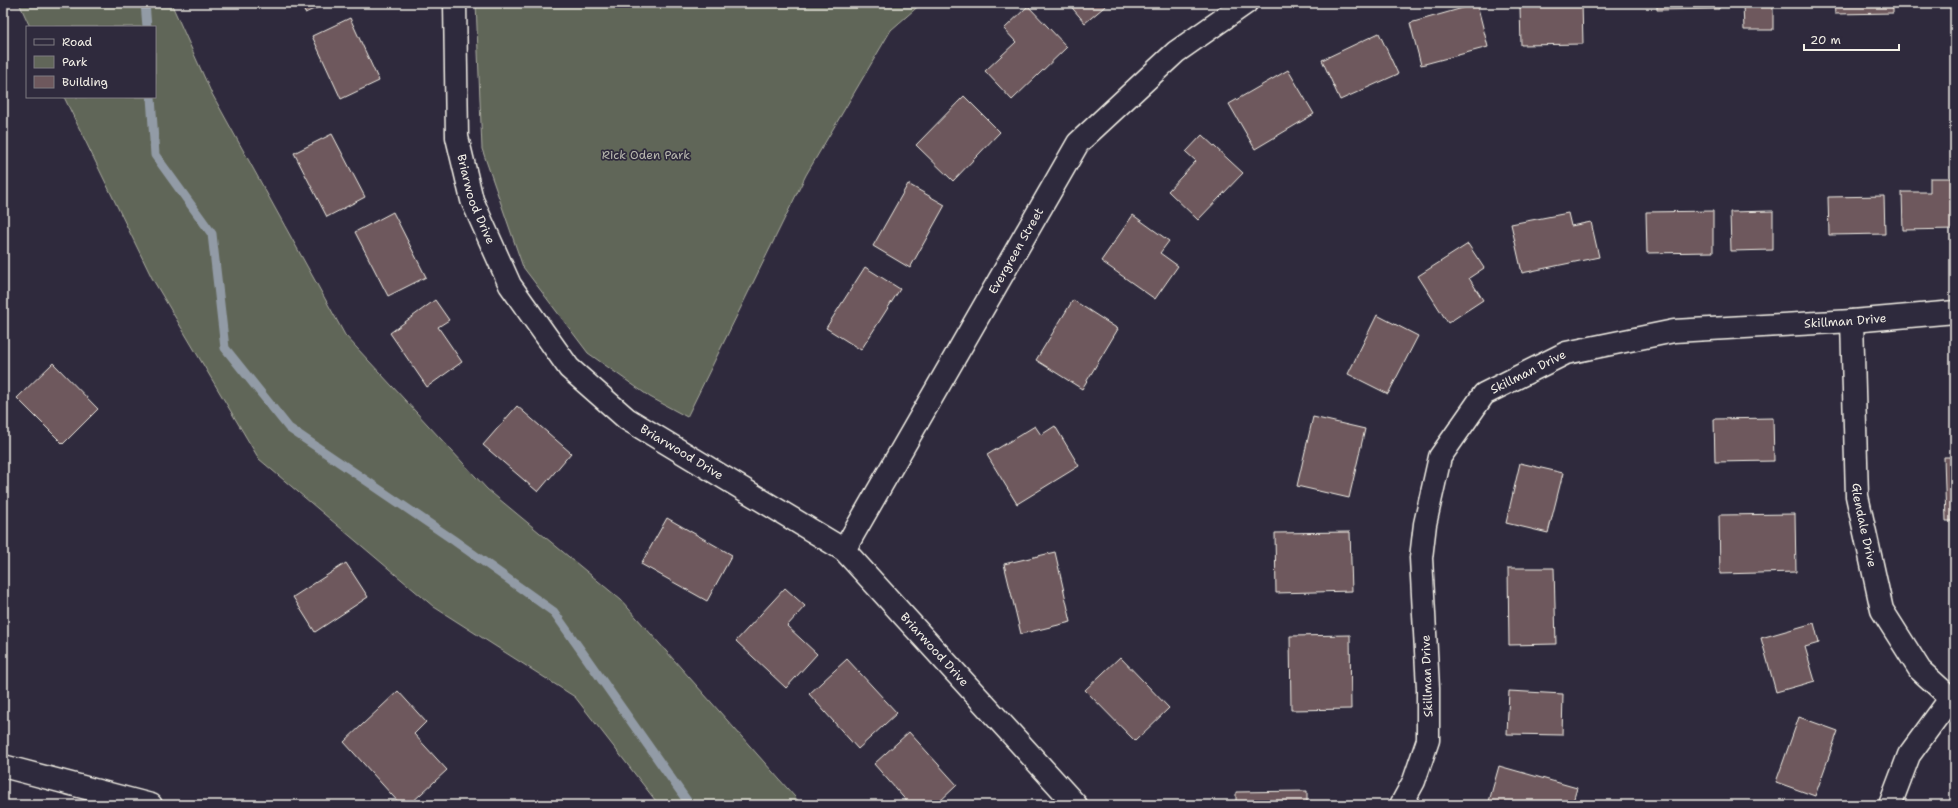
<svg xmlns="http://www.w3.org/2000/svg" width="1958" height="808" font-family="'Shantell Sans',sans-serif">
  <rect width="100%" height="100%" fill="#2f2a3d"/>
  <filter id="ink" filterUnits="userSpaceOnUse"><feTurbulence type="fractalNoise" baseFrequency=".025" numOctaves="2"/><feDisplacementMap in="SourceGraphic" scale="8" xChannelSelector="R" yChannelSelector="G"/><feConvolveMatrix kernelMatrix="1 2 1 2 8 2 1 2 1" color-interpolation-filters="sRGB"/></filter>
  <g filter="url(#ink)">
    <!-- green -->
    <g fill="#616659" stroke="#aaaca0">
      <path d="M19 3H171L211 92 345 335 487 489 621 600 802 805H659L575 697 434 607 259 459 152 278 64 97H155V27H30Z"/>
      <path d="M476 3H922L891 30 806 175 687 417 650 397 588 353 523 267 482 149Z"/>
    </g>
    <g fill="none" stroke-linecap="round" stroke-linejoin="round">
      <!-- stream -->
      <g stroke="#929ba6" stroke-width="9">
        <path d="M145 3 147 27"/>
        <path d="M151 97 155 155 212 234 225 348 289 428 452 539 554 612 690 805"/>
      </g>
    </g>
    <!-- building -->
    <g fill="#6e585d" stroke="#f4f1e8">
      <path d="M301 3H328L305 13Z"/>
      <path d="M1068 3H1109L1085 23Z"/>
      <path d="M1556 3H1582L1583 44 1521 45 1520 7 1556 6Z"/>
      <path d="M1657 3H1719V9L1657 10Z"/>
      <path d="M1743 3H1773V30H1744Z"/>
      <path d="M1834 3H1893V13L1835 14Z"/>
      <path d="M1477 4 1488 47 1421 65 1410 23Z"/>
      <path d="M1028 6 1067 47 1012 100 985 71 1016 42 1004 29Z"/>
      <path d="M350 18 379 81 341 99 312 36Z"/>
      <path d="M1379 33 1398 74 1340 100 1322 60Z"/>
      <path d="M1288 70 1314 114 1255 149 1229 104Z"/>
      <path d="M964 96 1000 132 953 181 916 145Z"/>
      <path d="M332 134 365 197 327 217 294 153Z"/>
      <path d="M1202 135 1243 173 1198 220 1168 191 1196 161 1186 152Z"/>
      <path d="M1930 178H1955V229L1903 230 1902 192H1930Z"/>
      <path d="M908 184 945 205 910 268 873 246Z"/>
      <path d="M1884 196 1885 234 1829 235 1828 197Z"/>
      <path d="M1713 211V252L1647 253 1646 212Z"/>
      <path d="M1773 211V250L1731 251 1730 212Z"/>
      <path d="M393 212 426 277 388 296 355 232Z"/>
      <path d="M1568 213 1571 226 1591 222 1599 257 1522 273 1511 224Z"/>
      <path d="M1133 215 1169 241 1160 253 1178 266 1155 299 1101 261Z"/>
      <path d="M1468 244 1484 268 1469 278 1483 300 1448 323 1418 276Z"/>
      <path d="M865 267 900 289 861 350 826 328Z"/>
      <path d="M435 300 449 320 438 327 462 362 427 387 390 333Z"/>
      <path d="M1073 300 1118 329 1082 389 1036 360Z"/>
      <path d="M1377 315 1418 336 1388 394 1348 374Z"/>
      <path d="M53 363 98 409 63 444 17 398Z"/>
      <path d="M517 406 571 453 538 492 483 445Z"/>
      <path d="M1313 417 1365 429 1349 498 1297 486Z"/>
      <path d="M1773 418 1774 461 1715 462 1714 419Z"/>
      <path d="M1035 426 1041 435 1055 426 1079 466 1017 504 987 455Z"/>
      <path d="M1944 457H1955V521H1946Z"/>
      <path d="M1520 463 1563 473 1548 533 1506 523Z"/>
      <path d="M1795 514 1796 572 1720 574 1719 515Z"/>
      <path d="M667 518 732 555 707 601 641 564Z"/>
      <path d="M1350 532 1352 591 1276 593 1275 533Z"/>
      <path d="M1055 552 1071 622 1021 634 1004 564Z"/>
      <path d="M346 563 368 597 315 632 293 597Z"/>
      <path d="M1508 568H1554L1556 644 1509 645Z"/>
      <path d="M785 588 805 606 787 626 817 654 786 688 736 641Z"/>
      <path d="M1814 623 1819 643 1805 647 1815 681 1776 692 1761 638Z"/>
      <path d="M1350 635 1351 709 1291 710 1290 636Z"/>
      <path d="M1120 657 1169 708 1135 741 1085 690Z"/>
      <path d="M847 659 897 713 858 749 809 694Z"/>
      <path d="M398 691 426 722 414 734 447 770 409 805H401L344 742Z"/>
      <path d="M1509 691 1563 694 1562 735 1507 734Z"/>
      <path d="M1799 717 1838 731 1815 796 1776 782Z"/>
      <path d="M909 732 957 785 936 805H910L874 764Z"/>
      <path d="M1499 766 1577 788 1572 805H1488Z"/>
      <path d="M1307 791V805H1236V792Z"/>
    </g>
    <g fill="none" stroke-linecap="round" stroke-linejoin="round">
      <!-- minor casing -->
      <g stroke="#f4f1e8" stroke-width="25">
        <g id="minor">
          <path id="s1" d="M455 3 457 137 472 200 510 285 569 368 627 419 844 550 1076 805"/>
          <path id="s2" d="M1852 321 1857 496 1882 610 1920 670 1955 702"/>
          <path id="s3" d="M844 550 1078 143 1176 52 1246 3"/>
          <path d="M3 766 151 805"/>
          <path id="s4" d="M1401 805 1414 781 1428 740V688L1421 558 1425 524 1440 457 1484 394 1566 353 1674 331 1852 321 1955 312"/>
          <path d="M1890 805 1909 755 1950 699"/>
        </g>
      </g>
      <!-- minor -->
      <use href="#minor" stroke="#2f2a3d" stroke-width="22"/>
    </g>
  </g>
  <g text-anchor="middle" stroke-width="3.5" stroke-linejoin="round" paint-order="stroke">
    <!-- park labels -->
    <g font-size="12" fill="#b9b9af" stroke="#2f2a3d">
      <text x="646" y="159">Rick Oden Park</text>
    </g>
    <!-- street labels -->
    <g font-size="12" fill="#f4f1e8" stroke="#2f2a3d">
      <text dy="4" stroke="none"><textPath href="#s1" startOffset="199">Briarwood Drive</textPath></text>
      <text dy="4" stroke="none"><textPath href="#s3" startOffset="345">Evergreen Street</textPath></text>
      <text dy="4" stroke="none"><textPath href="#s4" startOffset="806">Skillman Drive</textPath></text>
      <text dy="4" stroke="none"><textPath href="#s4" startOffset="482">Skillman Drive</textPath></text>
      <text dy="4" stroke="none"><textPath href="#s1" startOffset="535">Briarwood Drive</textPath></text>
      <text dy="4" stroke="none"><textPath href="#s2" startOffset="205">Glendale Drive</textPath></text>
      <text dy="4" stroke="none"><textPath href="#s1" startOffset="859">Briarwood Drive</textPath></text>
      <text transform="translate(1427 676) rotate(-92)" y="4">Skillman Drive</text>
    </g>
  </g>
  <!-- margin -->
  <rect width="1958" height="808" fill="none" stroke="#2f2a3d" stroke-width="16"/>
  <rect x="8" y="8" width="1942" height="792" fill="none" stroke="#f4f1e8" stroke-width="1.5" filter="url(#ink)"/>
  <!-- legend -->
  <rect x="26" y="26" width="130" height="72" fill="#2f2a3d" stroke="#7e7a81"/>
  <rect x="34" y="39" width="20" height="6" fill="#2f2a3d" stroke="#7e7a81"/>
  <text x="62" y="46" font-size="12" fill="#f4f1e8">Road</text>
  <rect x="34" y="56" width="20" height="12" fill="#616659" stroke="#7e7a81"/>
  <text x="62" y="66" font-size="12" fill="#f4f1e8">Park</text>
  <rect x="34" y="76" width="20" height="12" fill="#6e585d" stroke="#7e7a81"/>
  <text x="62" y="86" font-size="12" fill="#f4f1e8">Building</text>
  <!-- scale -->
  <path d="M1804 44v6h95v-6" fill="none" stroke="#f4f1e8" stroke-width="2"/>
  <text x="1810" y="44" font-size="12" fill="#f4f1e8" stroke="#2f2a3d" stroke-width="3" paint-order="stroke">20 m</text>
</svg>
